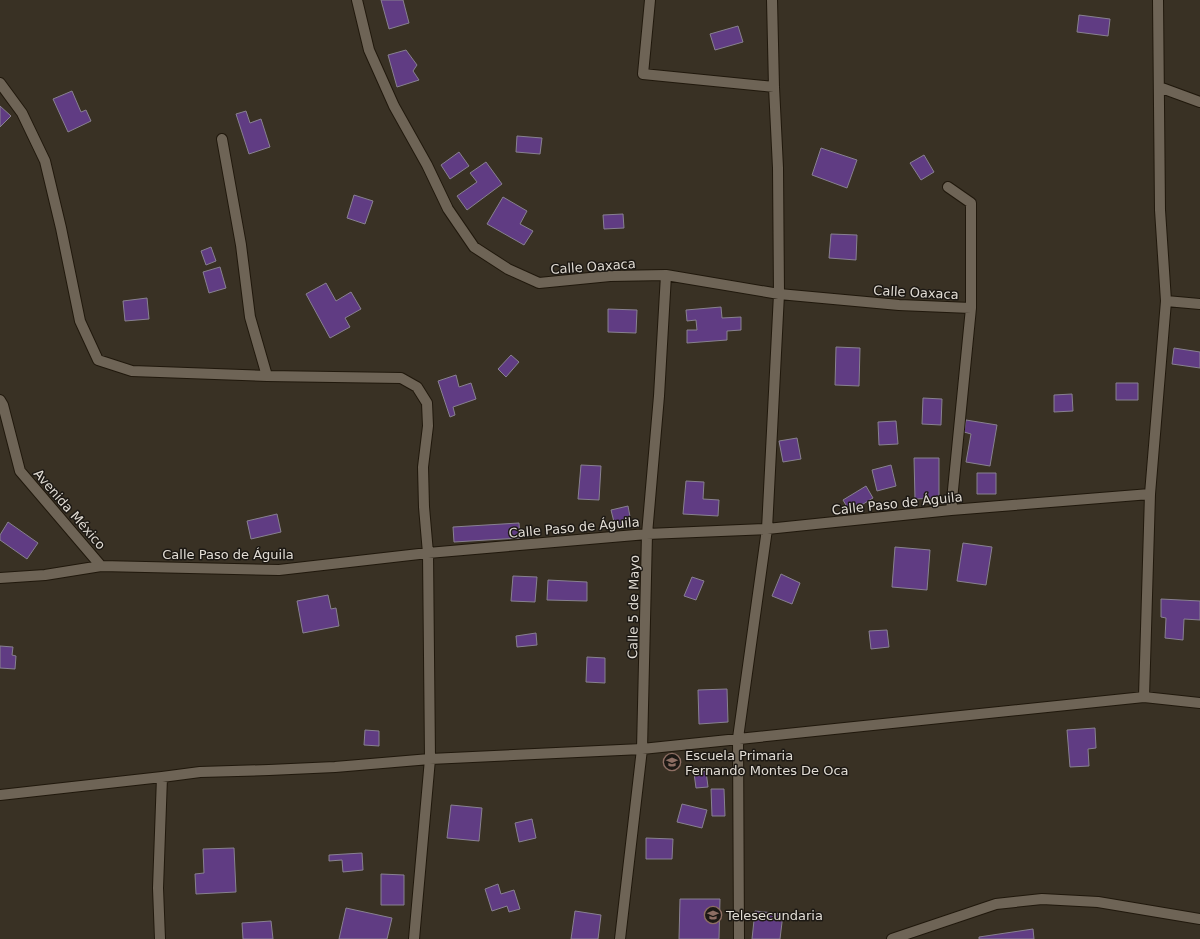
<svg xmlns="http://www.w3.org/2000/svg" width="1200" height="939" font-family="'DejaVu Sans',sans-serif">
<rect width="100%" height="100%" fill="#393124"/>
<path fill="#603c83" stroke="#888190" d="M 381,0 L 403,0 L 409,23 L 389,29 Z
M 1079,15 L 1110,19 L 1108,36 L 1077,32 Z
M 738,26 L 743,42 L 715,50 L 710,34 Z
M 406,50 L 417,65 L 413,71 L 419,80 L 397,87 L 388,55 Z
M 72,91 L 81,112 L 86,110 L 91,121 L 68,132 L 53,99 Z
M 0,106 L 11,116 L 0,127 Z
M 246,111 L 250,123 L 261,119 L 270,147 L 249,154 L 236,114 Z
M 517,136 L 542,138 L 540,154 L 516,152 Z
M 821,148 L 857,160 L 847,188 L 812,175 Z
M 459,152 L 469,166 L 450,179 L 441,165 Z
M 924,155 L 934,172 L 921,180 L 910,163 Z
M 486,162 L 502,184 L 467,210 L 457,196 L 477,182 L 470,173 Z
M 354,195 L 373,201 L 365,224 L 347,218 Z
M 503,197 L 527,211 L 520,224 L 533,231 L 524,245 L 487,224 Z
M 623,214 L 624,228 L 604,229 L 603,215 Z
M 831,234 L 857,235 L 856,260 L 829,258 Z
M 211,247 L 216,261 L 206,265 L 201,251 Z
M 220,267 L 226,288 L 209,293 L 203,272 Z
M 326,283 L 336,301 L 351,292 L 361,309 L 345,318 L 350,327 L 330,338 L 306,294 Z
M 147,298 L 149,319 L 125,321 L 123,301 Z
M 721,307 L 722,318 L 741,317 L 741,330 L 727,331 L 727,340 L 687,343 L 687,330 L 697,330 L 696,320 L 687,321 L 686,310 Z
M 608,309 L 637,310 L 636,333 L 608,332 Z
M 836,347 L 860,348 L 859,386 L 835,385 Z
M 1174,348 L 1200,352 L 1200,368 L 1172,364 Z
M 511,355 L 519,362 L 506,377 L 498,369 Z
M 456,375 L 459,387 L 471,383 L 476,399 L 453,407 L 455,415 L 450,417 L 438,381 Z
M 1116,383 L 1138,383 L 1138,400 L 1116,400 Z
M 1072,394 L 1073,411 L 1054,412 L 1054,395 Z
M 923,398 L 942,399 L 941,425 L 922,424 Z
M 966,420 L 997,425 L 990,466 L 966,462 L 971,434 L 964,432 Z
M 896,421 L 898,444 L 879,445 L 878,422 Z
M 797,438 L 801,459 L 783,462 L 779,441 Z
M 914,458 L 939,458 L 939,498 L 915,499 Z
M 581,465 L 601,466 L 599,500 L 578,499 Z
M 891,465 L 896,486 L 877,491 L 872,470 Z
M 977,473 L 996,473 L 996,494 L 977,494 Z
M 686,481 L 704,482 L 703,499 L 719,500 L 718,516 L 683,514 Z
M 866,486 L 873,498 L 850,512 L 843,500 Z
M 628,506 L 631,522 L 615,526 L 611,510 Z
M 277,514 L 281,532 L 251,539 L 247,521 Z
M 8,522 L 38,543 L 27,559 L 0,540 L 0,535 Z
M 519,523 L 520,538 L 454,542 L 453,527 Z
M 963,543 L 992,547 L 986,585 L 957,581 Z
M 895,547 L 930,550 L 927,590 L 892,587 Z
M 781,574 L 800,583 L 792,604 L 772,596 Z
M 513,576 L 537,577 L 535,602 L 511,601 Z
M 692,577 L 704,581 L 696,600 L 684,596 Z
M 548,580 L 587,582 L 587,601 L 547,600 Z
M 328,595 L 331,609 L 336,608 L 339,626 L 303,633 L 297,601 Z
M 1161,599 L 1200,601 L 1200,620 L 1184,619 L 1183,640 L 1165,638 L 1166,618 L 1161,617 Z
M 887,630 L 889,647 L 871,649 L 869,631 Z
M 536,633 L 537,645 L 517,647 L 516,636 Z
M 0,646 L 13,647 L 12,655 L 16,656 L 15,669 L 0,668 Z
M 587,657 L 605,658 L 605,683 L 586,682 Z
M 727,689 L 728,722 L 699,724 L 698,690 Z
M 1095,728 L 1096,748 L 1088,749 L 1089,766 L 1070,767 L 1067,730 Z
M 365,730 L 379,731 L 379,746 L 364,745 Z
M 706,771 L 708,787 L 696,788 L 694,773 Z
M 711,789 L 724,789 L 725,816 L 712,816 Z
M 682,804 L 707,810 L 702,828 L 677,822 Z
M 451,805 L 482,808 L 479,841 L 447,838 Z
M 532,819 L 536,838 L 519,842 L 515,823 Z
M 646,838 L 673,839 L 672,859 L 646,859 Z
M 234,848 L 236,892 L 196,894 L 195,874 L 204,873 L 203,849 Z
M 362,853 L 363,870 L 343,872 L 342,860 L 329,861 L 329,855 Z
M 381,874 L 404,875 L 404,905 L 381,905 Z
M 498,884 L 501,894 L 514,890 L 520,909 L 509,912 L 507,906 L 492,911 L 485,889 Z
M 680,899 L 720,899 L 719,939 L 679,939 Z
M 346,908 L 392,918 L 387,939 L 339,939 Z
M 575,911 L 601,915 L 598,939 L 571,939 Z
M 755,911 L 783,914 L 780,939 L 752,939 Z
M 271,921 L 273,939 L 243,939 L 242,923 Z
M 1033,929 L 1034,939 L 979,939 L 979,937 Z"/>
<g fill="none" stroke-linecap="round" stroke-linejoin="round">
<defs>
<path id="minor" d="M 357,0 L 369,50 L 394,106 L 427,165 L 448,209 L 474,247 L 508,269 L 539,283 L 610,276 L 666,275 L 779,294 L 899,305 L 971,308
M 650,0 L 643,74 L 774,87
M 0,83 L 22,113 L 45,161 L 61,228 L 80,321 L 98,360 L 132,371 L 267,376 L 401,378 L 417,387 L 427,403 L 428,426 L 423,467 L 424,507 L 428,553 L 430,759 L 414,939
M 1159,87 L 1200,102
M 222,139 L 241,245 L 250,317 L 267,376
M 948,187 L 971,203 L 971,308 L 951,510
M 1166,301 L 1200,304
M 0,400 L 3,405 L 20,471 L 101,566
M 0,578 L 45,575 L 101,566 L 279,570 L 428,553 L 647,534 L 767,529 L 951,510 L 1150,494
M 1144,697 L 1150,494 L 1166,301 L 1160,210 L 1158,0
M 0,795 L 162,777 L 200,772 L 269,770 L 335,767 L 430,759 L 642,749 L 1144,697 L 1200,703
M 160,939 L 158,888 L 162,777
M 620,939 L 642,749 L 647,534 L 659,396 L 666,275
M 739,939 L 738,738 L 767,529 L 779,294 L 778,168 L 774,87 L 772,0
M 892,939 L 996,904 L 1042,899 L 1098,902 L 1200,919"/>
</defs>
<use href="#minor" stroke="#20180c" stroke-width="12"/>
<use href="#minor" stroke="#6e6456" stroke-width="10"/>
</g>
<defs>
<symbol id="school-ring" viewBox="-11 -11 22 22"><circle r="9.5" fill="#1d1914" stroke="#8d6e63" stroke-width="1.5"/><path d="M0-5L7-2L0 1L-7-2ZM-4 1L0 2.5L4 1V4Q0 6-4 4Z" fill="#8d6e63"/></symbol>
</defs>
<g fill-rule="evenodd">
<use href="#school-ring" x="662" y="752" width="20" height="20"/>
<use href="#school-ring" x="703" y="905" width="20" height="20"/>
</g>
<g text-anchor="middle" stroke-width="3" stroke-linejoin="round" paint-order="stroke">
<g font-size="13" fill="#e1dcd4" stroke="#1d1914">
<text transform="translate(593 266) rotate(-4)" y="5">Calle Oaxaca</text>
<text transform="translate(916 292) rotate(3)" y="5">Calle Oaxaca</text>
<text transform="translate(897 503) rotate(-6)" y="5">Calle Paso de Águila</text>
<text transform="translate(70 509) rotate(49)" y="5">Avenida México</text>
<text transform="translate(574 527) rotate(-5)" y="5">Calle Paso de Águila</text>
<text x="228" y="559">Calle Paso de Águila</text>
<text transform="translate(633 607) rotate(-89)" y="5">Calle 5 de Mayo</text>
</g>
<g font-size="13" fill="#e1dcd4" stroke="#1d1914" text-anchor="start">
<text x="685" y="760">Escuela Primaria<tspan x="685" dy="15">Fernando Montes De Oca</tspan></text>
<text x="726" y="920">Telesecundaria</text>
</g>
</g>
</svg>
